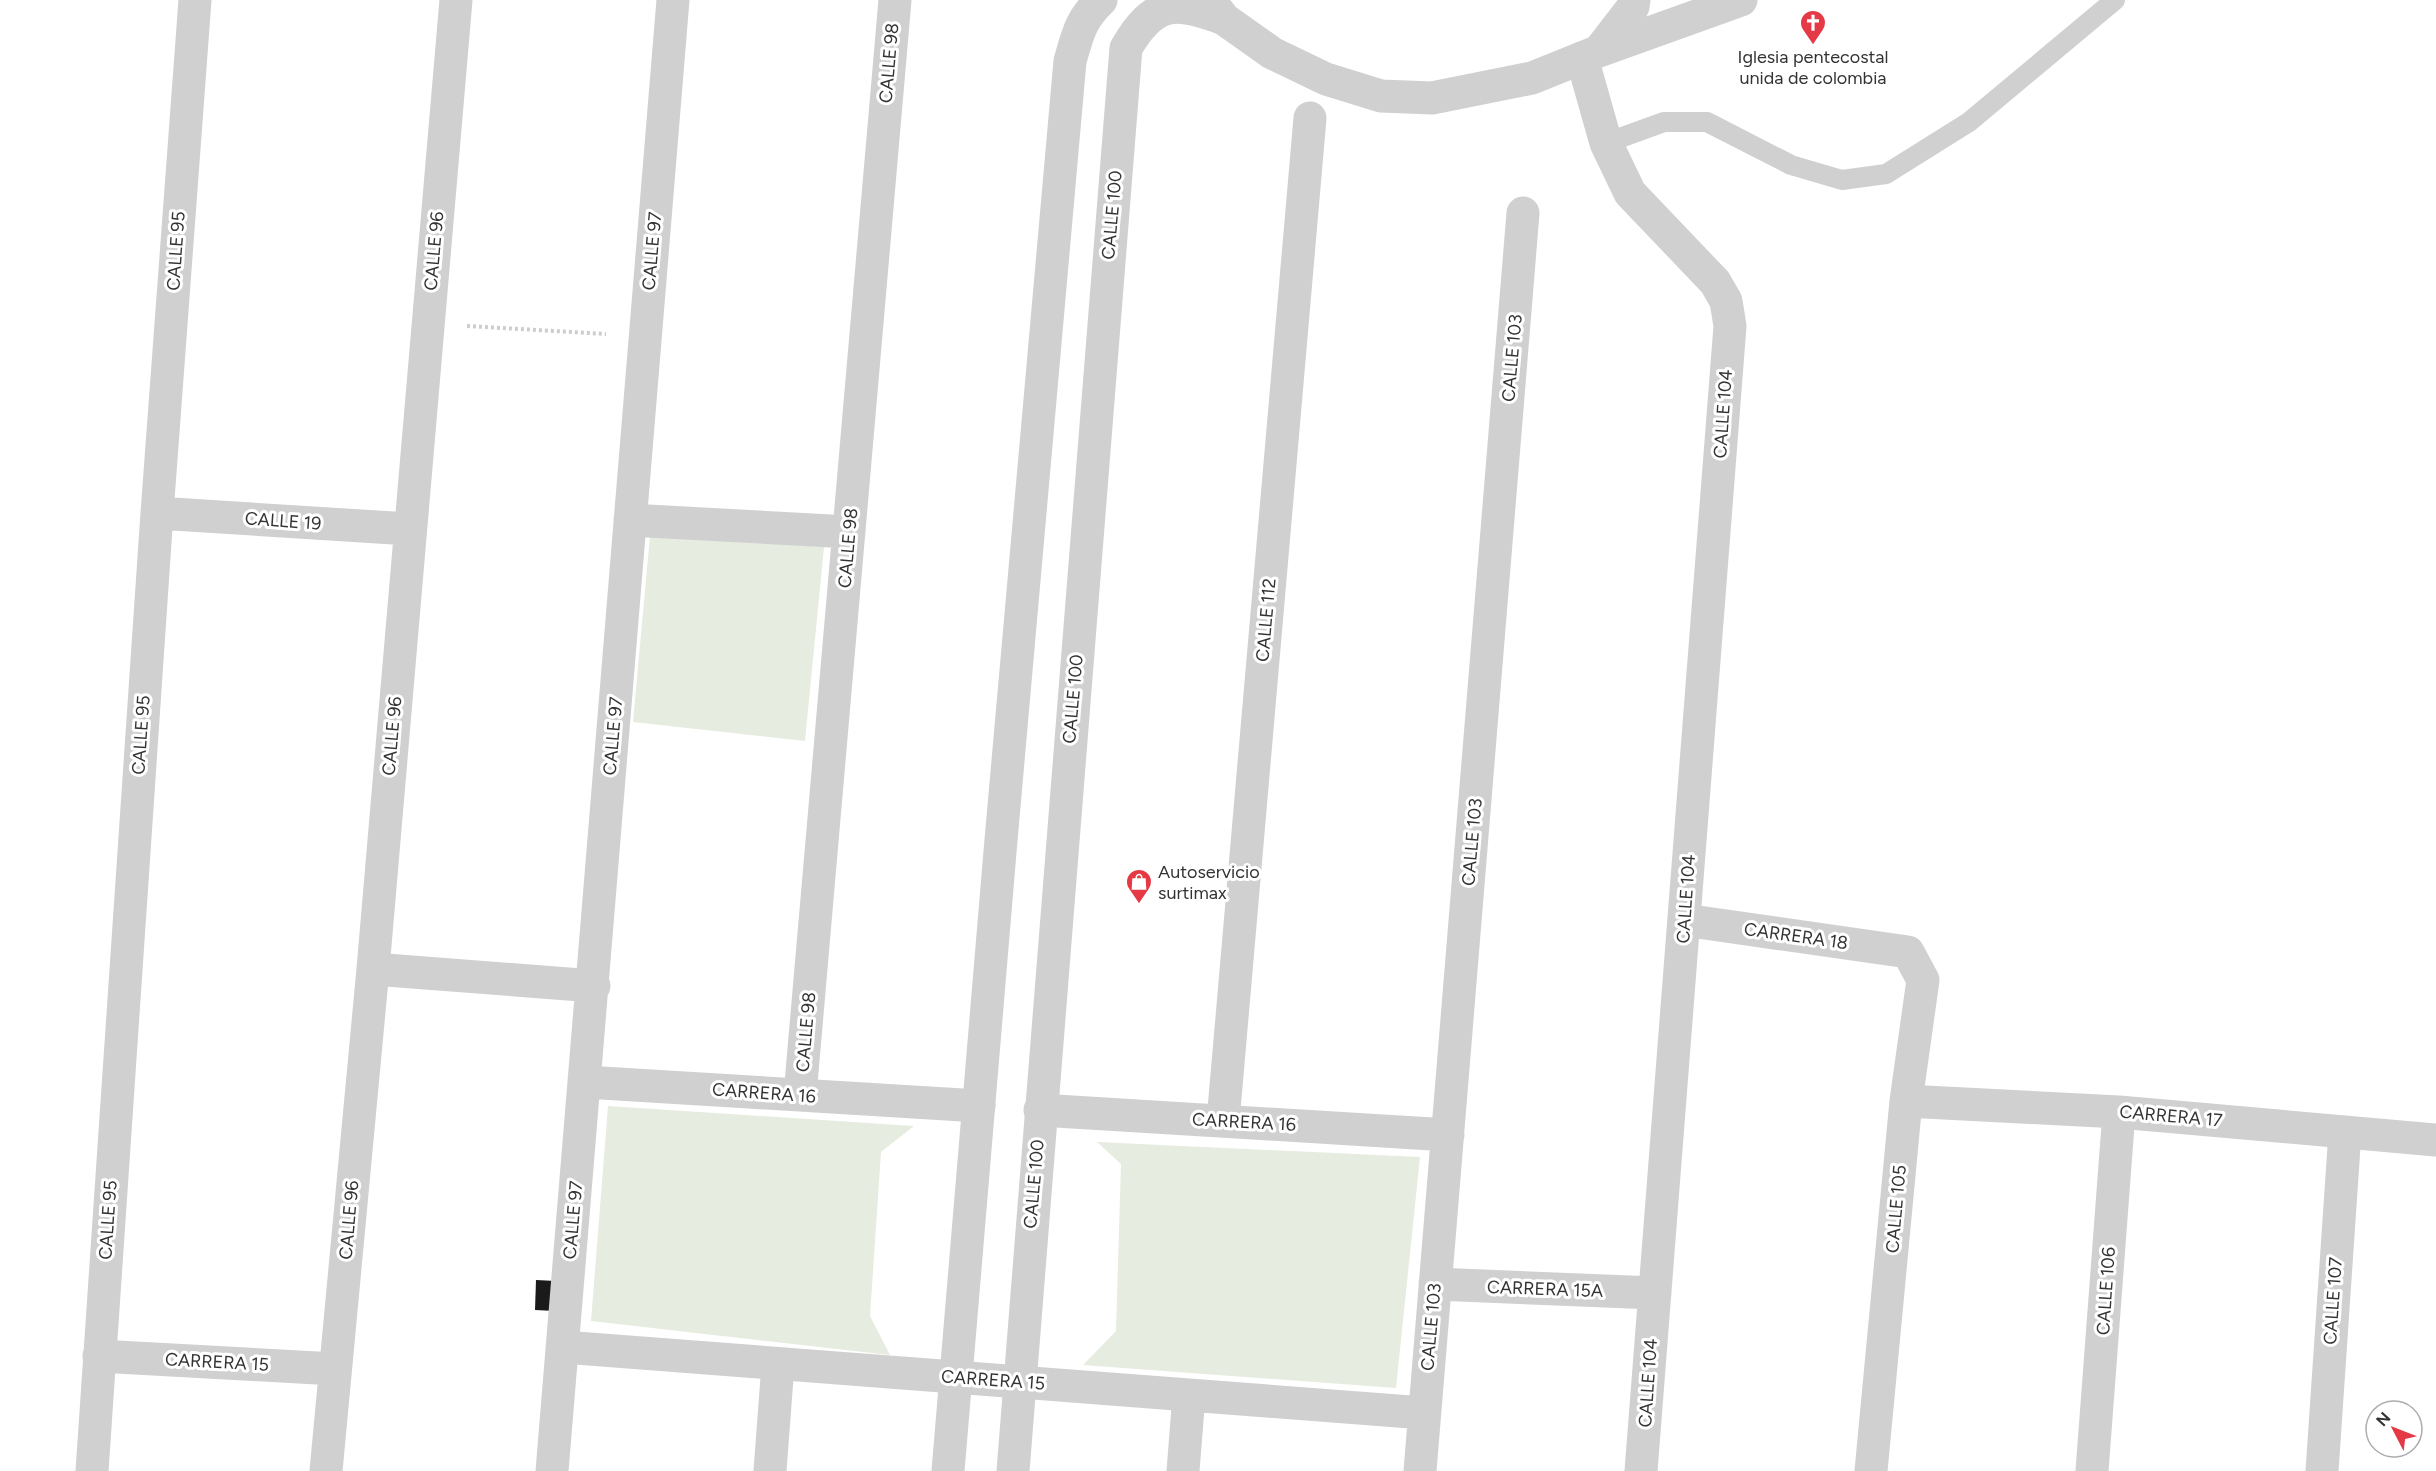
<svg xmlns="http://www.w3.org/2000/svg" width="2436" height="1471" font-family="Figtree,sans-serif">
<rect width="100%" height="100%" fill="#fff"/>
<path fill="#e6ecdf" d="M 650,536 L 824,547 L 805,741 L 633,722 Z
M 608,1106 L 914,1126 L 881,1152 L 870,1316 L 890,1355 L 591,1321 Z
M 1097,1142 L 1420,1157 L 1396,1388 L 1083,1365 L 1116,1331 L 1121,1164 Z"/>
<path fill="#1a1a1a" d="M 536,1280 L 556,1281 L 555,1311 L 535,1310 Z"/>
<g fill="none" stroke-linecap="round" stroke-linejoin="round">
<path stroke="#cdcdcd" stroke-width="4" stroke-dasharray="3 3" stroke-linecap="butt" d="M 467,326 L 606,334"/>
<path stroke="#d0d0d0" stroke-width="20" d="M 1606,143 L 1664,122 L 1707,122 L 1791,165 L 1842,180 L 1886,174 L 1969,122 L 2115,0"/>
<path stroke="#d0d0d0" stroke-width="33" d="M 1582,58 L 1606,143 L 1630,193 L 1715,282 L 1726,301 L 1730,326 L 1641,1471
M 157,513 L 409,529
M 630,520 L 849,532
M 1684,920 L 1908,952 L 1923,980 L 1906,1101 L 1871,1471
M 373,969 L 594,986
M 585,1082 L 979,1106
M 800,1095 L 895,0
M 1906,1101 L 2119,1112 L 2436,1140
M 1040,1110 L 1448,1135
M 1223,1121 L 1310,118
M 1435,1284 L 1655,1293
M 563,1347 L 1424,1413
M 99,1356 L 335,1369
M 92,1471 L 157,513 L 195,0
M 326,1471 L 373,969 L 456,0
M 552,1471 L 673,0
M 770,1471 L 778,1364
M 1183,1471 L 1189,1395
M 1420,1471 L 1523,213
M 2092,1471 L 2119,1112
M 2322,1471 L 2345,1132"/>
<path stroke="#d0d0d0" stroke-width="33" d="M 1212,3 L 1224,19 L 1272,53 L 1326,79 L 1381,96 L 1432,98 L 1532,78 L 1599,51 L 1633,7 L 1634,0
M 1599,51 L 1741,0
M 948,1471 L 1001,840 L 1070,61 C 1078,34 1080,20 1101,0
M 1013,1471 L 1126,48 C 1154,0 1175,0 1224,19"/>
</g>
<defs>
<symbol id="church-pin" viewBox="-11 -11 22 30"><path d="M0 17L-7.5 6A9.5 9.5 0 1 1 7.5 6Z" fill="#e63946" stroke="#fff"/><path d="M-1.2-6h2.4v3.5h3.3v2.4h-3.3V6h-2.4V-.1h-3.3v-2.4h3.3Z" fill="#fff"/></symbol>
<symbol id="shop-pin" viewBox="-11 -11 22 30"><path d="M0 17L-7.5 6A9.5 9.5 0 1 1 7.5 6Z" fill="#e63946" stroke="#fff"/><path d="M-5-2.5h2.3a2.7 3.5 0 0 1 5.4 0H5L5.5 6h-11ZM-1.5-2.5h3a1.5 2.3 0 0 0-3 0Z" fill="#fff"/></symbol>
</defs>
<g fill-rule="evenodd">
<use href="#church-pin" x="1798" y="8" width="30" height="40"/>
<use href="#shop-pin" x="1124" y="867" width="30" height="40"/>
</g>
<g text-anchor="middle" stroke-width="6" stroke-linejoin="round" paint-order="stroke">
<g font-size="18" fill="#333" stroke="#fff">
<text x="1813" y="63">Iglesia pentecostal<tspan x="1813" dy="21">unida de colombia</tspan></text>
<text x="1158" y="878" text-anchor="start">Autoservicio<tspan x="1158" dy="21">surtimax</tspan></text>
</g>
<g font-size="18" fill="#333" stroke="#fff">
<text transform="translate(889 63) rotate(-85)" y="6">CALLE 98</text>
<text transform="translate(1112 215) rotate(-85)" y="6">CALLE 100</text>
<text transform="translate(176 251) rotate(-86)" y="6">CALLE 95</text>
<text transform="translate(434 251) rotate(-85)" y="6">CALLE 96</text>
<text transform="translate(652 251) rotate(-85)" y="6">CALLE 97</text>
<text transform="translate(1512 358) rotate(-85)" y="6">CALLE 103</text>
<text transform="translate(1723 414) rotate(-86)" y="6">CALLE 104</text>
<text transform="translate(283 521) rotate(4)" y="6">CALLE 19</text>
<text transform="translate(848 548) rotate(-85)" y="6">CALLE 98</text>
<text transform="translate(1266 620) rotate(-85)" y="6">CALLE 112</text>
<text transform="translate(1073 699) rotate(-85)" y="6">CALLE 100</text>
<text transform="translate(141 735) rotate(-86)" y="6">CALLE 95</text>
<text transform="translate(392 736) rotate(-85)" y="6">CALLE 96</text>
<text transform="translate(613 736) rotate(-85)" y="6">CALLE 97</text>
<text transform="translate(1472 842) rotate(-85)" y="6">CALLE 103</text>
<text transform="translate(1686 899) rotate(-86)" y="6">CALLE 104</text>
<text transform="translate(1796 936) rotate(8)" y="6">CARRERA 18</text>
<text transform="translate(806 1032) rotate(-85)" y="6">CALLE 98</text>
<text transform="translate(764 1093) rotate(4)" y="6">CARRERA 16</text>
<text transform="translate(2171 1116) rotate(5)" y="6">CARRERA 17</text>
<text transform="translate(1244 1122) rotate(3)" y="6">CARRERA 16</text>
<text transform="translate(1034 1184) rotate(-85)" y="6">CALLE 100</text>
<text transform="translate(1896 1209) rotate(-85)" y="6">CALLE 105</text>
<text transform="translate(108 1220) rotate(-86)" y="6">CALLE 95</text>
<text transform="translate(349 1220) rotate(-85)" y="6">CALLE 96</text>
<text transform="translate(573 1220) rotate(-85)" y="6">CALLE 97</text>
<text transform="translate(1545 1289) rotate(2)" y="6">CARRERA 15A</text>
<text transform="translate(2106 1291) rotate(-86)" y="6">CALLE 106</text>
<text transform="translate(2333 1301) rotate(-86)" y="6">CALLE 107</text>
<text transform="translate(1431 1327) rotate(-85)" y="6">CALLE 103</text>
<text transform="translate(217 1362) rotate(3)" y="6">CARRERA 15</text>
<text transform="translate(993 1380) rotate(4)" y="6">CARRERA 15</text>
<text transform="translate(1648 1383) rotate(-86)" y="6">CALLE 104</text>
</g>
</g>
<g transform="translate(2394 1429) rotate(312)"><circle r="28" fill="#ffffff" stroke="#adadad" stroke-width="1.5"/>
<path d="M0-4.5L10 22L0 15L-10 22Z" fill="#e63946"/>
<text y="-9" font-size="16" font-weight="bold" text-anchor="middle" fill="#333333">N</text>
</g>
</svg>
